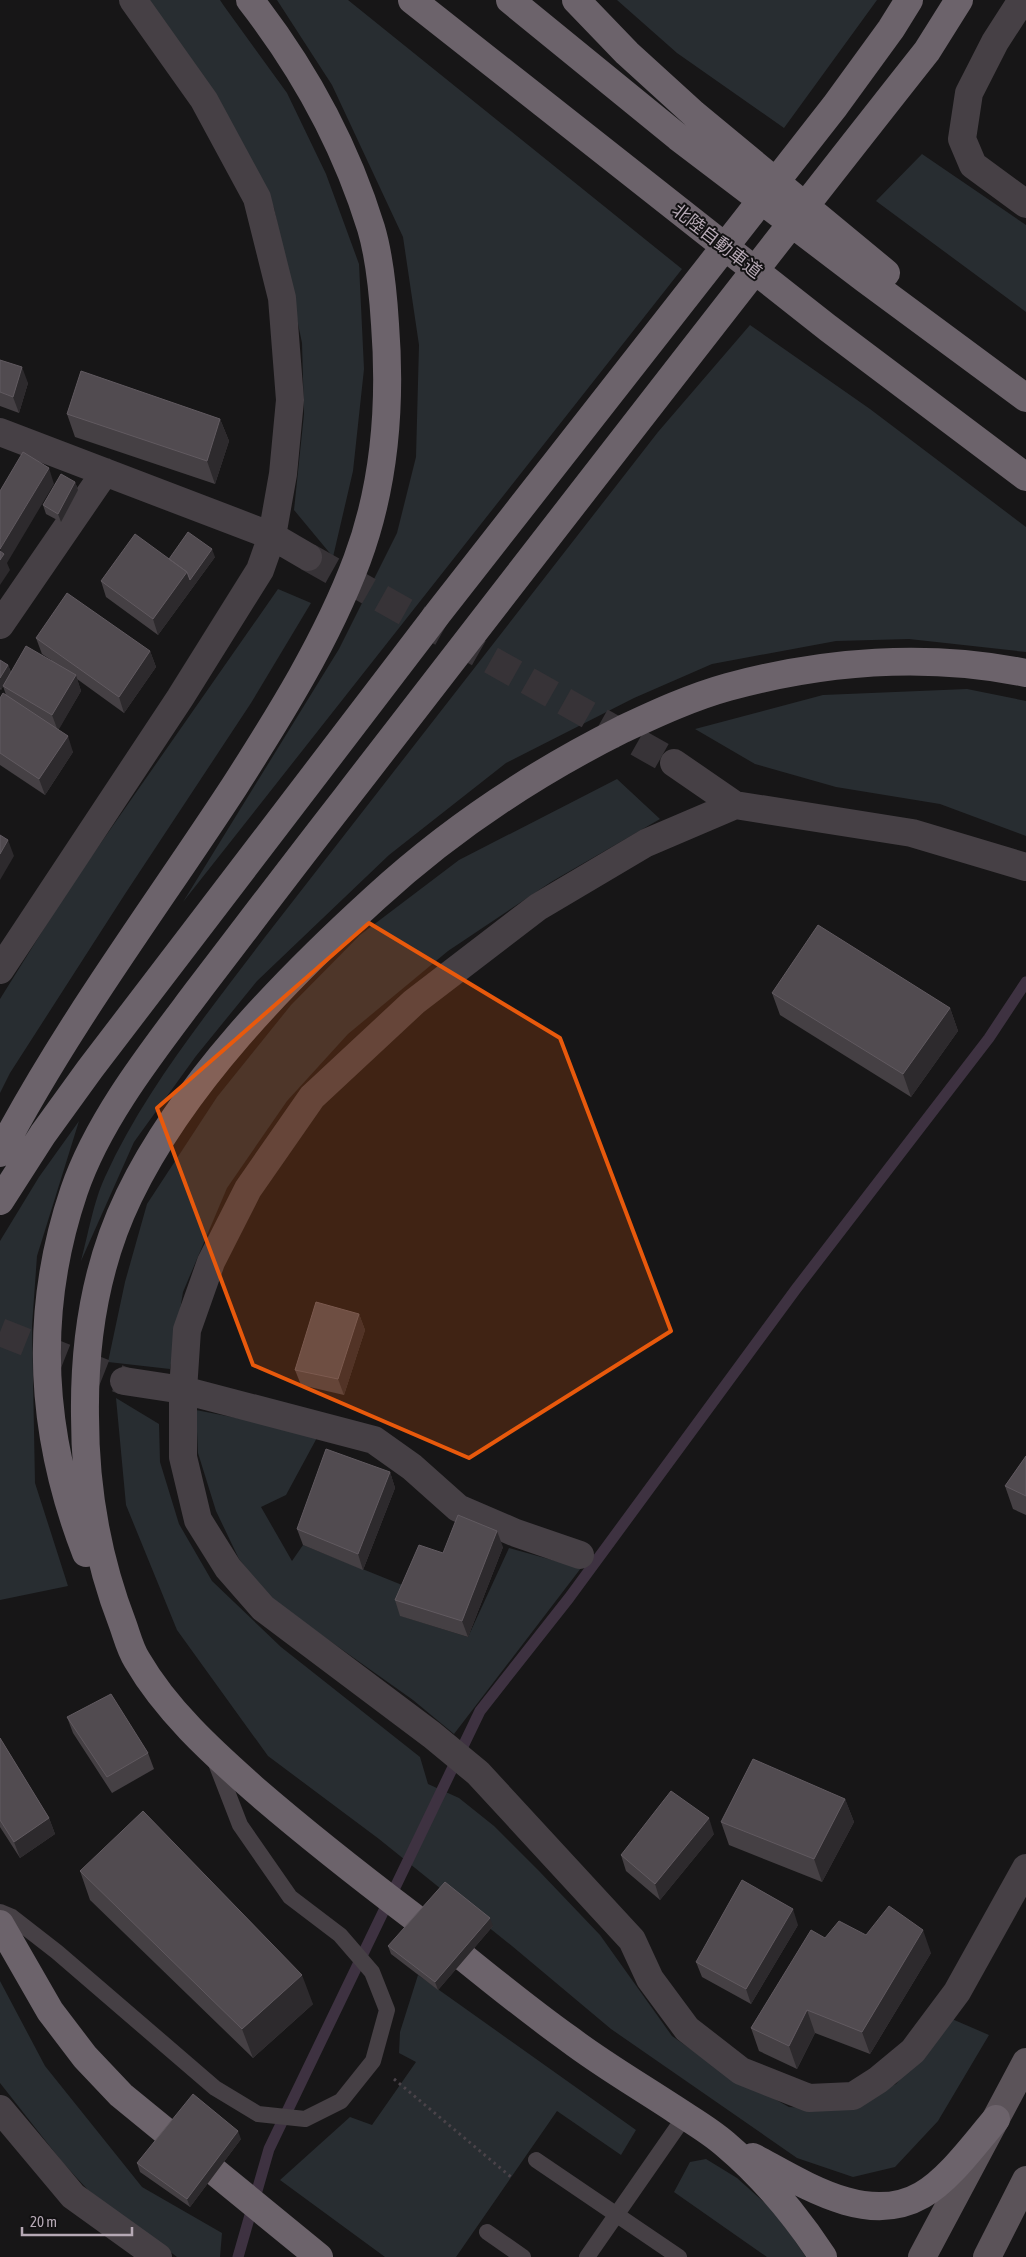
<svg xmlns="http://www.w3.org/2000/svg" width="1026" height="2257" font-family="'Asap Condensed','Noto Sans JP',sans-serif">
<rect width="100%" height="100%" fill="#171617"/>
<path fill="#282d31" d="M 147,0 L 220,0 L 224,6 L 287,93 L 326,174 L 359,264 L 364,369 L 353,471 L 333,557 L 294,510 L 304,414 L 302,343 L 274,208 L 220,101 Z
M 277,0 L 348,0 L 682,269 L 183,902 L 339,649 L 397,533 L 416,457 L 419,345 L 403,237 L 332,85 Z
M 617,0 L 877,0 L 784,128 L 677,53 Z
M 922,154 L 1026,225 L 1026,312 L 876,201 Z
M 750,325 L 870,409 L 1026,527 L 1026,652 L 909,639 L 836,641 L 712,664 L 634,698 L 506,763 L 389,855 L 257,981 L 196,1056 L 134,1142 L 81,1261 C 88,1235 94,1200 105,1177 C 145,1089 208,1013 265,937 L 658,432 Z
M 278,589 L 311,603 L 251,703 L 125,894 L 10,1073 L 0,1093 L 0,999 L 68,890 Z
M 967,689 L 1026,701 L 1026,836 L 940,804 L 836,787 L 755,764 L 695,729 L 823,695 Z
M 617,779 L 660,819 L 551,882 L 448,951 L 348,1034 L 287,1101 L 227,1188 L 183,1292 L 170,1369 L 108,1362 L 125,1282 L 147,1204 L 217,1097 L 291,1005 L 360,935 L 459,860 Z
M 79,1121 L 37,1256 L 32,1326 L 35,1483 L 68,1586 L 0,1600 L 0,1241 L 39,1177 Z
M 116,1398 L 159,1424 L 160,1462 L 179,1524 L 212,1581 L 281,1647 L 420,1757 L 428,1784 L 459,1798 L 494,1826 L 539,1871 L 600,1935 L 672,2036 L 715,2066 L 789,2107 L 841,2110 L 896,2084 L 952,2019 L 989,2035 L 938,2121 L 895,2167 L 853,2177 L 797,2158 L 611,2029 L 512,1946 L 379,1839 L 268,1756 L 177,1630 L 126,1505 Z
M 196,1410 L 319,1434 L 286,1495 L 261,1507 L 292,1561 L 303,1545 L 412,1589 L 401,1616 L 468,1637 L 509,1548 L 581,1568 L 454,1734 L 413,1700 L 268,1597 L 239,1559 L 216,1511 L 198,1453 Z
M 418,1975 L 636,2130 L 621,2155 L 557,2111 L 456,2257 L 385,2257 L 280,2180 L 350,2117 L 372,2125 L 416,2062 L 399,2053 L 400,2032 Z
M 0,1981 L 45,2066 L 142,2187 L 222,2233 L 220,2257 L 177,2257 L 88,2190 L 63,2163 L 0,2083 Z
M 706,2159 L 737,2178 L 775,2212 L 806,2257 L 767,2257 L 674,2192 L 690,2162 Z"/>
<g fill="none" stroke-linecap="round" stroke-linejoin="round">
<path stroke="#3e3241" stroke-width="11" d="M 238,2257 L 269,2149 L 480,1711 L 569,1598 L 796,1289 L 989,1038 L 1026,982"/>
<path stroke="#373337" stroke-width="28" stroke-dasharray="28 14" stroke-linecap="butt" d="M 308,557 L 674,763
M 0,1332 L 124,1381"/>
<path stroke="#4a4349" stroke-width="3" stroke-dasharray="2.5 4" stroke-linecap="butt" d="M 394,2079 L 511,2177"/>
<path stroke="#464045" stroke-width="16" d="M 0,1912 L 12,1917 L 57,1952 L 215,2088 L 258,2114 L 305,2119 L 341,2101 L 373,2061 L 387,2010 L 372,1972 L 340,1935 L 290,1897 L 240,1825 L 214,1758
M 536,2160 L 679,2257
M 487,2232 L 523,2257
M 587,2257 L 685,2116"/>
<path stroke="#464045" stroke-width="28" d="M 1022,0 L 995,42 L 969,93 L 962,139 L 973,165 L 1026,204
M 0,432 L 272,536 L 308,557
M 0,625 L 105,472
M 674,763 L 735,805 L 912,833 L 1026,867
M 735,805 L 646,843 L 538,907 L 414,1002 L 312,1097 L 248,1189 L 211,1262 L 187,1330 L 183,1390 L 183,1457 L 198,1520 L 228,1568 L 263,1608 L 432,1735 L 478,1773 L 632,1940 L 650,1979 L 687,2029 L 741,2071 L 809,2098 L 853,2096 L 878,2080 L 913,2051 L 957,1992 L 1026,1868
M 0,970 L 180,698 L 260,570 L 272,536 L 283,474 L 290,400 L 282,298 L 257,198 L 204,100 L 133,0
M 124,1381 L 183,1390 L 374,1440 L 412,1467 L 458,1508 L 516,1533 L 580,1555
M 0,2109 L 73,2196 L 158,2257"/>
<path stroke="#5b5359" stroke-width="28" d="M 922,2257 L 1026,2062
M 987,2257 L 1026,2180"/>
<path stroke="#6c636b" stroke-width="28" d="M 412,0 L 828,328 L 1026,477
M 510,0 L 678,137 L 865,279 L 1026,398
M 576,0 L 627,53 L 694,114 L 886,273
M 0,1153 C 67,1025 155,908 234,787 C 280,715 327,640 357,560 C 385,485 391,402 385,324 C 383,292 380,258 371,228 C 345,144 303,68 250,0
M 0,1201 L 43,1134 L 90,1069 L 439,612 L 835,106 L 891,29 L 909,0
M 86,1553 C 40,1434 33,1312 74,1191 C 98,1120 152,1052 197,992 C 246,928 295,863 345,799 C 538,549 731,299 927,51 L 959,0
M 0,1924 L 50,2011 L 85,2057 L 121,2095 L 319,2257
M 753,2157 C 802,2183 867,2227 922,2195 C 949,2180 976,2142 996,2119
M 823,2257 C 795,2214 764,2177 725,2144 C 709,2130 691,2120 673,2108 C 638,2085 602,2064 569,2039 C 514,2000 463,1956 411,1915 C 357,1874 305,1833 254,1789 C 211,1751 166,1710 137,1660 C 130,1649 127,1636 123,1625 C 97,1558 85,1487 85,1416 C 84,1342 96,1264 129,1196 C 183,1084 284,981 375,898 C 449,830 533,774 623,729 C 657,713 692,697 728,687 C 824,661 927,653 1026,673"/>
</g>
<path fill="#454044" d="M 0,360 L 28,383 L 19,413 L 0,406 Z
M 67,414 L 220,419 L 229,441 L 215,484 L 75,437 Z
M 75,482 L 78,490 L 61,522 L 46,514 L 43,505 Z
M 215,557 L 158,635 L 106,597 L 101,581 L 169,559 Z
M 36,638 L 150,651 L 156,667 L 124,713 L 77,679 L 81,691 L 58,730 L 73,752 L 45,795 L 0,765 L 0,698 L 6,695 L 3,686 L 1,690 L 0,689 L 0,660 L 8,665 L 11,672 L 51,660 L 42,654 Z
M 772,993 L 950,1008 L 958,1031 L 911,1097 L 780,1015 Z
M 359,1314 L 365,1330 L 344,1395 L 301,1385 L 295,1370 Z
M 1026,1456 L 1026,1515 L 1013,1509 L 1005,1486 Z
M 390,1472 L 395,1488 L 363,1570 L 303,1545 L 297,1529 Z
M 503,1547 L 468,1637 L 400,1616 L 395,1600 L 443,1553 Z
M 67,1717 L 148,1753 L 154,1769 L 112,1793 L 73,1733 Z
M 0,1738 L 49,1818 L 55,1834 L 20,1858 L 0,1827 Z
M 845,1799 L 854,1822 L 822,1882 L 729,1845 L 721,1822 Z
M 714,1834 L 660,1900 L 626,1871 L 621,1855 Z
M 80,1871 L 313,2004 L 253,2058 L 90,1900 Z
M 798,1925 L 751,2004 L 702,1977 L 696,1962 Z
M 493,1926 L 438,1990 L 391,1954 L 388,1946 Z
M 866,1935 L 931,1953 L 870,2054 L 815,2033 L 797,2069 L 759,2051 L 751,2028 L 825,1938 Z
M 241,2139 L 190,2207 L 140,2172 L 137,2163 Z"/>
<path fill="#2d2a2d" d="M 22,367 L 28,383 L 19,413 L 13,397 Z
M 220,419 L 229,441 L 215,484 L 207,461 Z
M 49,468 L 54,484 L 7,563 L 10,570 L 0,585 L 0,560 L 3,556 L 0,549 Z
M 75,482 L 78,490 L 61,522 L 58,514 Z
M 212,549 L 215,557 L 158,635 L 153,619 L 187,572 Z
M 150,651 L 156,667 L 124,713 L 119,697 Z
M 8,665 L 11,673 L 1,690 L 0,687 L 0,678 Z
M 76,675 L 81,691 L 58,731 L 52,715 Z
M 68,736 L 73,752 L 45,795 L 39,779 Z
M 8,840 L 14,856 L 0,880 L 0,854 Z
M 950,1008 L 958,1031 L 911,1097 L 903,1074 Z
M 359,1314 L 365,1330 L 344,1395 L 338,1379 Z
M 390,1472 L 395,1488 L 363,1570 L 358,1554 Z
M 497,1531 L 503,1547 L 468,1637 L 462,1621 Z
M 845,1799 L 854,1822 L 822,1882 L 814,1859 Z
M 49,1818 L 55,1834 L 20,1858 L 14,1842 Z
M 709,1818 L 714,1834 L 660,1900 L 655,1884 Z
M 793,1909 L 798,1925 L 751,2004 L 746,1989 Z
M 490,1918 L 493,1926 L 438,1990 L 435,1982 Z
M 923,1930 L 931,1953 L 870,2054 L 862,2032 Z
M 302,1975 L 313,2004 L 253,2058 L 242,2029 Z
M 807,2010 L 815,2033 L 797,2069 L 789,2046 Z
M 238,2131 L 241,2139 L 190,2207 L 187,2199 Z"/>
<path fill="#514b50" stroke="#615a60" d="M 0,360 L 22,367 L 13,397 L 0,392 Z
M 81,371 L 220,419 L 207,461 L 67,414 Z
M 23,452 L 49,468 L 0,549 L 0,491 Z
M 61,474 L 75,482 L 58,514 L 43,505 Z
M 188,532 L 212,549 L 190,580 L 187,572 L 169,559 Z
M 135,534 L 187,572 L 153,619 L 101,581 Z
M 0,551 L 4,554 L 0,560 Z
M 67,593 L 150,651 L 119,697 L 36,638 Z
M 26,646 L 76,675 L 52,715 L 3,686 Z
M 0,660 L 8,665 L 0,678 Z
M 3,693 L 68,736 L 39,779 L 0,753 L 0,698 Z
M 0,835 L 8,840 L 0,854 Z
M 818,925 L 950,1008 L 903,1074 L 772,993 Z
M 316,1302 L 359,1314 L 338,1379 L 295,1370 Z
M 326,1449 L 390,1472 L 358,1554 L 297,1529 Z
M 1026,1456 L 1026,1496 L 1005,1486 Z
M 458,1515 L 497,1531 L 462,1621 L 395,1600 L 419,1545 L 443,1553 Z
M 111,1694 L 148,1753 L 107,1777 L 67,1717 Z
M 0,1738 L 49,1818 L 14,1842 L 0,1820 Z
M 753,1759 L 845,1799 L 814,1859 L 721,1822 Z
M 671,1791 L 709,1818 L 655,1884 L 621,1855 Z
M 143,1811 L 302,1975 L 242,2029 L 80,1871 Z
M 742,1880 L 793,1909 L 746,1989 L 696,1962 Z
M 445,1882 L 490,1918 L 435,1982 L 388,1946 Z
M 889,1906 L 923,1930 L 862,2032 L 807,2010 L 789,2046 L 751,2028 L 811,1930 L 825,1938 L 839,1921 L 866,1935 Z
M 193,2094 L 238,2131 L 187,2199 L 137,2163 Z"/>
<path fill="#e8590c" fill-opacity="0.2" stroke="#e8590c" stroke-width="4" stroke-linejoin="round" d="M 369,923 L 560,1038 L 671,1331 L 469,1458 L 253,1365 L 157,1108 Z"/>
<g text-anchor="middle" stroke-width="4" stroke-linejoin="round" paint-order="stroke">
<g font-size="18" fill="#b6a9b5" stroke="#121112">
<text transform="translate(717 241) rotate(38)" y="6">北陸自動車道</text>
</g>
</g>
<path d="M22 2227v8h110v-8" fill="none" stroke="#b6a9b5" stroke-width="2.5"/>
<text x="30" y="2227" font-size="15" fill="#b6a9b5" stroke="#121112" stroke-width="4" paint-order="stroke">20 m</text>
</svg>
